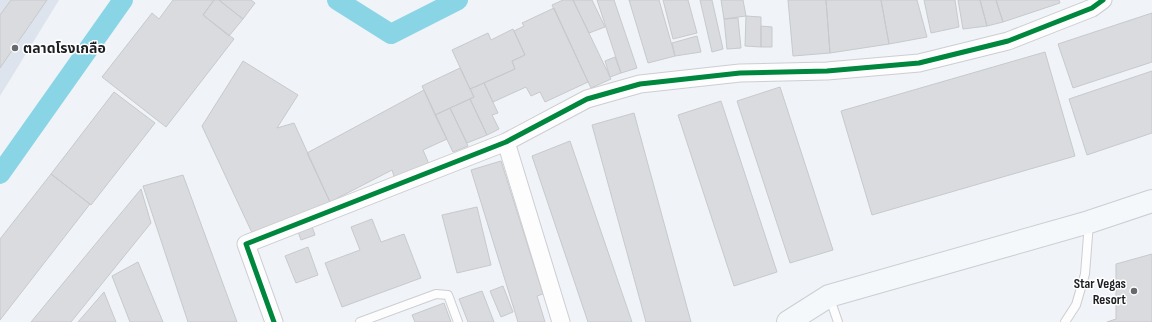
<svg xmlns="http://www.w3.org/2000/svg" width="1152" height="322" font-family="'Sofia Sans Condensed','Noto Sans Thai',sans-serif">
<rect width="100%" height="100%" fill="#f0f3f7"/>
<path fill="#dde4ed" d="M 0,0 L 59,0 L 0,96 Z"/>
<g fill="none" stroke-linecap="round" stroke-linejoin="round">
<path stroke="#89d5e6" stroke-width="20" d="M 337,0 L 391,34 L 458,0
M 0,174 L 123,0"/>
</g>
<path fill="#d9dbde" stroke="#c7c9cc" d="M 11,0 L 47,0 L 0,68 L 0,15 Z
M 173,0 L 214,0 L 203,15 L 234,39 L 166,127 L 102,77 L 152,13 L 159,19 Z
M 214,0 L 219,0 L 243,19 L 229,36 L 203,15 Z
M 221,0 L 251,0 L 255,3 L 243,19 L 220,1 Z
M 563,0 L 573,0 L 611,79 L 591,88 L 552,5 Z
M 573,0 L 592,0 L 605,27 L 589,33 Z
M 597,0 L 614,0 L 637,68 L 621,73 Z
M 629,0 L 659,0 L 675,56 L 648,63 Z
M 663,0 L 688,0 L 697,33 L 673,39 Z
M 700,0 L 712,0 L 723,49 L 712,52 Z
M 721,0 L 743,0 L 746,16 L 724,19 Z
M 788,0 L 826,0 L 830,53 L 793,56 Z
M 826,0 L 881,0 L 889,44 L 830,53 Z
M 881,0 L 917,0 L 927,37 L 889,44 Z
M 924,0 L 955,0 L 959,27 L 931,33 Z
M 958,0 L 980,0 L 987,26 L 963,29 Z
M 980,0 L 996,0 L 1003,22 L 987,26 Z
M 996,0 L 1059,0 L 1060,3 L 1003,22 Z
M 554,8 L 588,82 L 545,102 L 540,92 L 531,96 L 526,87 L 493,102 L 484,83 L 515,69 L 512,61 L 525,55 L 514,31 L 524,26 L 522,23 Z
M 1152,13 L 1152,62 L 1073,88 L 1058,44 Z
M 746,16 L 761,17 L 761,47 L 745,46 Z
M 738,18 L 741,48 L 727,49 L 724,19 Z
M 761,26 L 772,27 L 772,47 L 761,47 Z
M 513,29 L 525,55 L 512,61 L 515,69 L 470,89 L 452,50 L 488,33 L 491,40 Z
M 697,36 L 701,52 L 675,56 L 672,43 Z
M 1045,52 L 1075,156 L 872,215 L 841,111 Z
M 615,57 L 621,73 L 610,77 L 605,61 Z
M 243,61 L 298,95 L 277,128 L 294,123 L 330,202 L 254,237 L 202,126 Z
M 460,68 L 474,97 L 435,115 L 422,86 Z
M 1152,71 L 1152,133 L 1087,155 L 1069,99 Z
M 484,83 L 498,113 L 492,115 L 499,129 L 487,135 L 470,99 L 474,97 L 470,89 Z
M 780,87 L 833,250 L 790,263 L 737,101 Z
M 424,90 L 447,139 L 423,150 L 429,164 L 395,179 L 392,170 L 330,202 L 307,153 Z
M 114,92 L 155,123 L 91,205 L 51,174 Z
M 470,99 L 487,135 L 467,143 L 450,108 Z
M 721,101 L 777,272 L 734,286 L 678,115 Z
M 450,108 L 468,146 L 453,152 L 435,115 Z
M 634,113 L 691,322 L 646,322 L 592,125 Z
M 570,141 L 632,322 L 588,322 L 532,156 Z
M 501,161 L 543,294 L 537,296 L 545,322 L 518,322 L 471,170 Z
M 51,174 L 90,204 L 0,320 L 0,239 Z
M 183,175 L 237,322 L 188,322 L 143,186 Z
M 141,189 L 151,223 L 71,322 L 31,322 Z
M 477,207 L 491,265 L 457,273 L 442,215 Z
M 372,219 L 381,242 L 404,234 L 421,278 L 342,307 L 325,263 L 360,250 L 351,227 Z
M 311,224 L 315,235 L 301,240 L 297,229 Z
M 308,247 L 318,275 L 296,283 L 285,256 Z
M 1152,254 L 1152,322 L 1107,322 L 1116,319 L 1116,264 Z
M 138,262 L 163,322 L 130,322 L 112,276 Z
M 503,286 L 513,312 L 501,317 L 490,291 Z
M 482,291 L 494,322 L 468,322 L 459,299 Z
M 104,292 L 116,322 L 78,322 Z
M 444,303 L 451,322 L 415,322 L 412,315 Z"/>
<g fill="none" stroke-linecap="round" stroke-linejoin="round">
<defs>
<path id="lane" d="M 829,296 L 838,322
M 360,322 L 436,294 L 448,295 L 458,322
M 1065,322 L 1076,305 L 1085,274 L 1089,223"/>
<path id="street" d="M 506,142 L 561,322
M 274,322 L 246,244 L 506,142 L 587,99 L 640,84 L 740,73 L 827,71 L 919,63 L 1008,41 L 1092,8 L 1103,0"/>
<path id="secondary" d="M 788,322 L 829,296 L 1089,222 L 1152,201"/>
</defs>
<use href="#lane" stroke="#ccced2" stroke-width="10"/>
<use href="#street" stroke="#ccced2" stroke-width="19"/>
<use href="#secondary" stroke="#ccced2" stroke-width="24"/>
<use href="#lane" stroke="#fdfdfe" stroke-width="8"/>
<use href="#street" stroke="#fdfdfe" stroke-width="17"/>
<use href="#secondary" stroke="#f5f8fa" stroke-width="22"/>
<defs>
<path id="cycleway" d="M 274,322 L 246,244 L 506,142 L 587,99 L 640,84 L 740,73 L 827,71 L 919,63 L 1008,41 L 1092,8 L 1103,0"/>
</defs>
<use href="#cycleway" stroke="#fff" stroke-width="8"/>
<use href="#cycleway" stroke="#00873e" stroke-width="5"/>
</g>
<g fill="#67696d" stroke="#fff" stroke-width="1.5">
<circle cx="15" cy="48" r="4"/>
<circle cx="1134" cy="291" r="4"/>
</g>
<g text-anchor="middle" stroke-width="3" stroke-linejoin="round" paint-order="stroke">
<g font-size="14" font-weight="bold" fill="#1d1f22" stroke="#fff" text-anchor="start">
<text x="23" y="53">ตลาดโรงเกลือ</text>
<text x="1126" y="288" text-anchor="end">Star Vegas<tspan x="1126" dy="16">Resort</tspan></text>
</g>
</g>
</svg>
